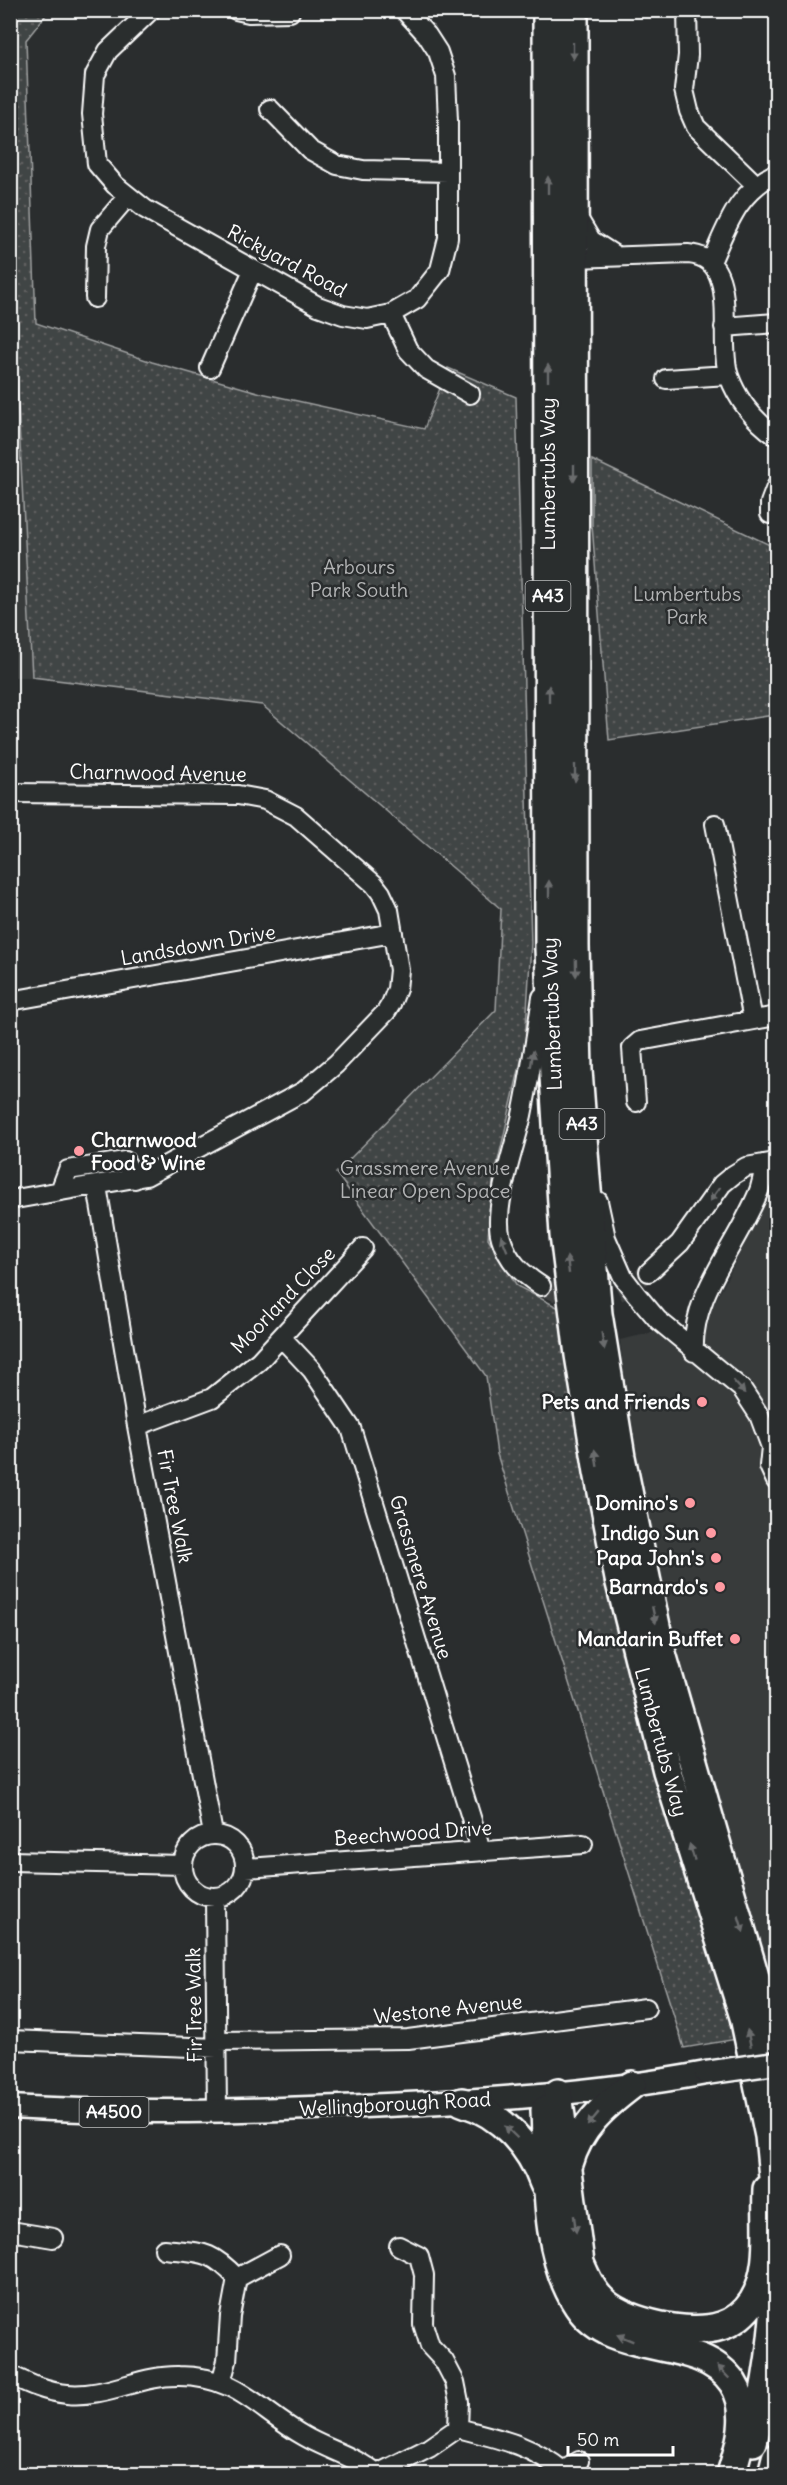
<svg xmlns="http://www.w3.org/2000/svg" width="787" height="2485" font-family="Delius,sans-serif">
<defs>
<pattern id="green-dots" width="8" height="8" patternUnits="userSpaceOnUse" patternTransform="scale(1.5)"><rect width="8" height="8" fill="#414445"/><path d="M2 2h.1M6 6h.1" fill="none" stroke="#5e6061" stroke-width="1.8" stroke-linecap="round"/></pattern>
</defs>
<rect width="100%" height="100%" fill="#2a2d2e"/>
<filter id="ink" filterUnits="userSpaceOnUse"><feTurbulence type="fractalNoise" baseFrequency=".0167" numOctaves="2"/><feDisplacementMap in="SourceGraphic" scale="12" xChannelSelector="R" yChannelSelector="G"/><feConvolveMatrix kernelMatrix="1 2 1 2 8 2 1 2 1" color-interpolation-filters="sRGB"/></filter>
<g filter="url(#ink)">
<path fill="#373a3b" d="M 10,269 L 11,269 L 32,677 L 11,677 Z
M 776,1186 L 776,2015 L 720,1816 L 673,1631 L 628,1421 L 620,1340 L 706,1320 L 751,1231 Z"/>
<path fill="url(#green-dots)" stroke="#a0a2a2" stroke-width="1.5" d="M 10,11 L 49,11 L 26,40 L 36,323 L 152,362 L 261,393 L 424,429 L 448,368 L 516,397 L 531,943 L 525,1044 L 493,1182 L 488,1238 L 517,1286 L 561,1309 L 737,2039 L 684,2048 L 497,1454 L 486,1376 L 336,1173 L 496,1010 L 501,909 L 262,705 L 32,677 L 11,269 Z
M 592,460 L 776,548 L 776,740 L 774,715 L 609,740 L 592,525 Z"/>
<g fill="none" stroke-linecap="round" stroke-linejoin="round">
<path stroke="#3f4243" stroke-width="18" stroke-dasharray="18 9" stroke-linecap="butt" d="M 541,1286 C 592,1309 606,1304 649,1272"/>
<defs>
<path id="minor" d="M 151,10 L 108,51 L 95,75 L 92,114 L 97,164 L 115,185 L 145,209 L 318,306 L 343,315 L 367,319 L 391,314 L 417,299 L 440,270 L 448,238 L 448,121 L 446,76 L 438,52 L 427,35 L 404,10
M 236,10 L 249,13 L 290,12
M 687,10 L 688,55 L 684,90 L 689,111 L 696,127 L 756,185
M 270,109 L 310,150 L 337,165 L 363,170 L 448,172
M 576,215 L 591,240 L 616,256
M 564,255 L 574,258 L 688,254 C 743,258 716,340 729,376 C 738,401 755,421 776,436
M 711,262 C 728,224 737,193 776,173
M 95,298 L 96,246 L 100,229 L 128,196
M 391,314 L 408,350 L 426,369 L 470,394
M 724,327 L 776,323
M 210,368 L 253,270
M 666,379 L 728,375
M 770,514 L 770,503 L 776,487
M 10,793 L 238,795 L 265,800 L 296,816 L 374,884 L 381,893 L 389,910 L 399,970 L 397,989 L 391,1004 L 386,1012 L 336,1064 L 304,1091 L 146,1176 L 10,1200
M 715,824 L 753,1020
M 10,1001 L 393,933
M 636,1102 L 632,1048 L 640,1041 L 776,1016
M 97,1186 L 137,1426 L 213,1834
M 60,1191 L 68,1170 L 125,1161 L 135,1179
M 598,1201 L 606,1238 L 623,1277 L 636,1294 L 658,1320 L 742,1389 L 759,1415 L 771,1447 L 769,1466 L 776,1481
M 649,1272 L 680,1243 L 722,1184 L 733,1175 L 746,1167 L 776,1162
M 541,1286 C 521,1273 508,1261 501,1238 C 492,1209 515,1146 522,1115 C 530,1076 536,1037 542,997
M 281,1337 L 312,1370 L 351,1428 L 481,1850
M 694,1352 C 691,1304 724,1261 745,1220 C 754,1202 765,1185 763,1164
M 137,1426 L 212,1398 L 259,1361 L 363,1248
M183 1866a31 31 0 1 1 62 0a31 31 0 1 1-62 0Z
M 10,1861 L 183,1865
M 246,1868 L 583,1844
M 215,1897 L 217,2112
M 10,2040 L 217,2048
M 217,2041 L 408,2039 L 646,2008
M 10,2235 L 17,2232 L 53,2238
M 164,2249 C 202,2253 209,2249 237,2278 L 230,2316 L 227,2361 L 221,2382
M 237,2278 L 280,2255
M 10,2375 C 29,2384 46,2392 67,2394 C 105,2398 141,2375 179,2376 C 238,2376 258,2410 304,2436 C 328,2450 355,2456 376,2474
M 458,2428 C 498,2439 530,2444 563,2471 L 579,2461
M 377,2474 L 429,2448 L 458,2428 L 459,2402 L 455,2382 L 444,2361 L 430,2346 L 423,2324 L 424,2275 L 419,2256 L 399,2246"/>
<path id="major" d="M 10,2107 C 129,2114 246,2111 364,2106 C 478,2101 593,2094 706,2073"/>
<path id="highway" d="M 547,10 L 549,948 L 554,1076 L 564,1235 L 579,1355 L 598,1472 L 619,1579 L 667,1771 L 744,2017 L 769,2136 L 776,2208
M 574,10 L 575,946 L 578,1070 L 586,1178 L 598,1314 L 621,1457 L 661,1650 L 776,2050
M 558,2093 L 580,2263 C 586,2277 592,2291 604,2302 C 627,2323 691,2336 721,2326 C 734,2322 746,2312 753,2301 C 773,2268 765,2226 767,2189
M 462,2102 C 502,2114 531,2147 544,2184
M 545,2110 C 548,2171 543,2254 578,2306 C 614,2360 699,2333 733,2383 C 751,2411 740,2445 731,2474
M 569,2164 C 579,2128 603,2107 632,2085
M 753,2442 C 767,2386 776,2326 776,2269
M 772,2474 L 776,2458"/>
</defs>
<use href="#minor" stroke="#fff" stroke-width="22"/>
<use href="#major" stroke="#fff" stroke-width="27"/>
<use href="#highway" stroke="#fff" stroke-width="32"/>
<use href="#minor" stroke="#2a2d2e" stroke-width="18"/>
<use href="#major" stroke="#2a2d2e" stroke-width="22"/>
<use href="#highway" stroke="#2a2d2e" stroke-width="27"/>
<defs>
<path id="major-bridge" d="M 706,2073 L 776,2063"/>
</defs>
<use href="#major-bridge" stroke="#fff" stroke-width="27" stroke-linecap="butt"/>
<use href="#major-bridge" stroke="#2a2d2e" stroke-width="22"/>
</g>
<defs><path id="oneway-solid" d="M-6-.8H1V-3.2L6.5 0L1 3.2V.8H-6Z" transform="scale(1.5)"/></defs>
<g fill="#6a6c6d">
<use href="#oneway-solid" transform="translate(573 51) rotate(90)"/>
<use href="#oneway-solid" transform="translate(548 185) rotate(-90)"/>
<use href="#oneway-solid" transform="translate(548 373) rotate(-90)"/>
<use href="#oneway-solid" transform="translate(574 473) rotate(90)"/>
<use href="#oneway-solid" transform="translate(549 694) rotate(-90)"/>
<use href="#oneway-solid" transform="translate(575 773) rotate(90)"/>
<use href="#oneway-solid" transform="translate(549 889) rotate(-90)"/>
<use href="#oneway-solid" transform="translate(576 968) rotate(89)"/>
<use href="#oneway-solid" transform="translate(532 1059) rotate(-81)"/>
<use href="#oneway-solid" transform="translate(715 1194) rotate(126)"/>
<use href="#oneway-solid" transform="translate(504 1243) rotate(-112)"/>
<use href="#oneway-solid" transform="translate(568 1265) rotate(-97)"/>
<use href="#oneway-solid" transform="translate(603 1341) rotate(81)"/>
<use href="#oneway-solid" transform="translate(739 1387) rotate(48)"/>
<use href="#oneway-solid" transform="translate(596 1458) rotate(-99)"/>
<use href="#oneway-solid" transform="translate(654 1615) rotate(78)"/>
<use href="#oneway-solid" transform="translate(692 1852) rotate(-107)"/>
<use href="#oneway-solid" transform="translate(741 1924) rotate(73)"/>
<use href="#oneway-solid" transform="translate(749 2038) rotate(-102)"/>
<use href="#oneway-solid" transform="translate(593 2119) rotate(130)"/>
<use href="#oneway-solid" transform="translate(511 2132) rotate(-136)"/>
<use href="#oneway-solid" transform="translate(575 2224) rotate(83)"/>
<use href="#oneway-solid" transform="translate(625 2338) rotate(-158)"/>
<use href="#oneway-solid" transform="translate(723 2372) rotate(-134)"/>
</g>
</g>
<g fill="#ff9aa2" stroke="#2a2d2e" stroke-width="2">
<circle cx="79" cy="1151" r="6"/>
<circle cx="702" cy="1402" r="6"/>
<circle cx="690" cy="1503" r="6"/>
<circle cx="711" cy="1533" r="6"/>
<circle cx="716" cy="1558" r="6"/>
<circle cx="720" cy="1587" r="6"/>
<circle cx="735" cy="1639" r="6"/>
</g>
<g text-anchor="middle" stroke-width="5" stroke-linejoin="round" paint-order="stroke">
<g fill="#2a2d2e" stroke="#bfc0c0" stroke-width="1.5">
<rect x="525.5" y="581" width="45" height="30" rx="4.5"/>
<rect x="559.5" y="1109" width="45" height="30" rx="4.5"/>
<rect x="79.5" y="2097" width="69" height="30" rx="4.5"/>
</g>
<g font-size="18" font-weight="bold" fill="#fff">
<text x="548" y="602">A43</text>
<text x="582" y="1130">A43</text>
<text x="114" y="2118">A4500</text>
</g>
<g font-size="20" fill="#fff" stroke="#2a2d2e">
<text transform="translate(287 261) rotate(28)" y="7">Rickyard Road</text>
<text transform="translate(548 474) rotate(-90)" y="7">Lumbertubs Way</text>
<text transform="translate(158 773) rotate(1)" y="7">Charnwood Avenue</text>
<text transform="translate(198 945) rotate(-10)" y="7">Landsdown Drive</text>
<text transform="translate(552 1014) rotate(-92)" y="7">Lumbertubs Way</text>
<text transform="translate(283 1300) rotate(-46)" y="7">Moorland Close</text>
<text transform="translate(175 1506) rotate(79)" y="7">Fir Tree Walk</text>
<text transform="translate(421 1577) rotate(73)" y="7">Grassmere Avenue</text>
<text transform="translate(661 1742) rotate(75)" y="7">Lumbertubs Way</text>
<text transform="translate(413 1833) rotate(-4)" y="7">Beechwood Drive</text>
<text transform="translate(194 2005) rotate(-91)" y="7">Fir Tree Walk</text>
<text transform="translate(448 2009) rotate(-6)" y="7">Westone Avenue</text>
<text transform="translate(395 2104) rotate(-3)" y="7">Wellingborough Road</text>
</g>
<g font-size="20" fill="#b3b4b5" stroke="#2a2d2e">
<text x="359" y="574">Arbours<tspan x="359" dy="23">Park South</tspan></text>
<text x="687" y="601">Lumbertubs<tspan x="687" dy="23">Park</tspan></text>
<text x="425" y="1175">Grassmere Avenue<tspan x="425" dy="23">Linear Open Space</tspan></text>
</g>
<g font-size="20" font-weight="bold" fill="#fff" stroke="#2a2d2e" text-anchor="end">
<text x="91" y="1147" text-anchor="start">Charnwood<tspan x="91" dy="23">Food &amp; Wine</tspan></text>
<text x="690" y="1409">Pets and Friends</text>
<text x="678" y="1510">Domino's</text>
<text x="699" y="1540">Indigo Sun</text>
<text x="704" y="1565">Papa John's</text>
<text x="708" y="1594">Barnardo's</text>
<text x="723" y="1646">Mandarin Buffet</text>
</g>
</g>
<rect width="787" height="2485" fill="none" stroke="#2a2d2e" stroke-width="36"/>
<rect x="18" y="18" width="751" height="2449" fill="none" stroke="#fff" stroke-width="2" filter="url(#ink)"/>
<path d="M568 2446v9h105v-9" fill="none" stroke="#ffffff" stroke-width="3"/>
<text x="577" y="2446" font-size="18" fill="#ffffff" stroke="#2a2d2e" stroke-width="4.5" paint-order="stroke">50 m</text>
</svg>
